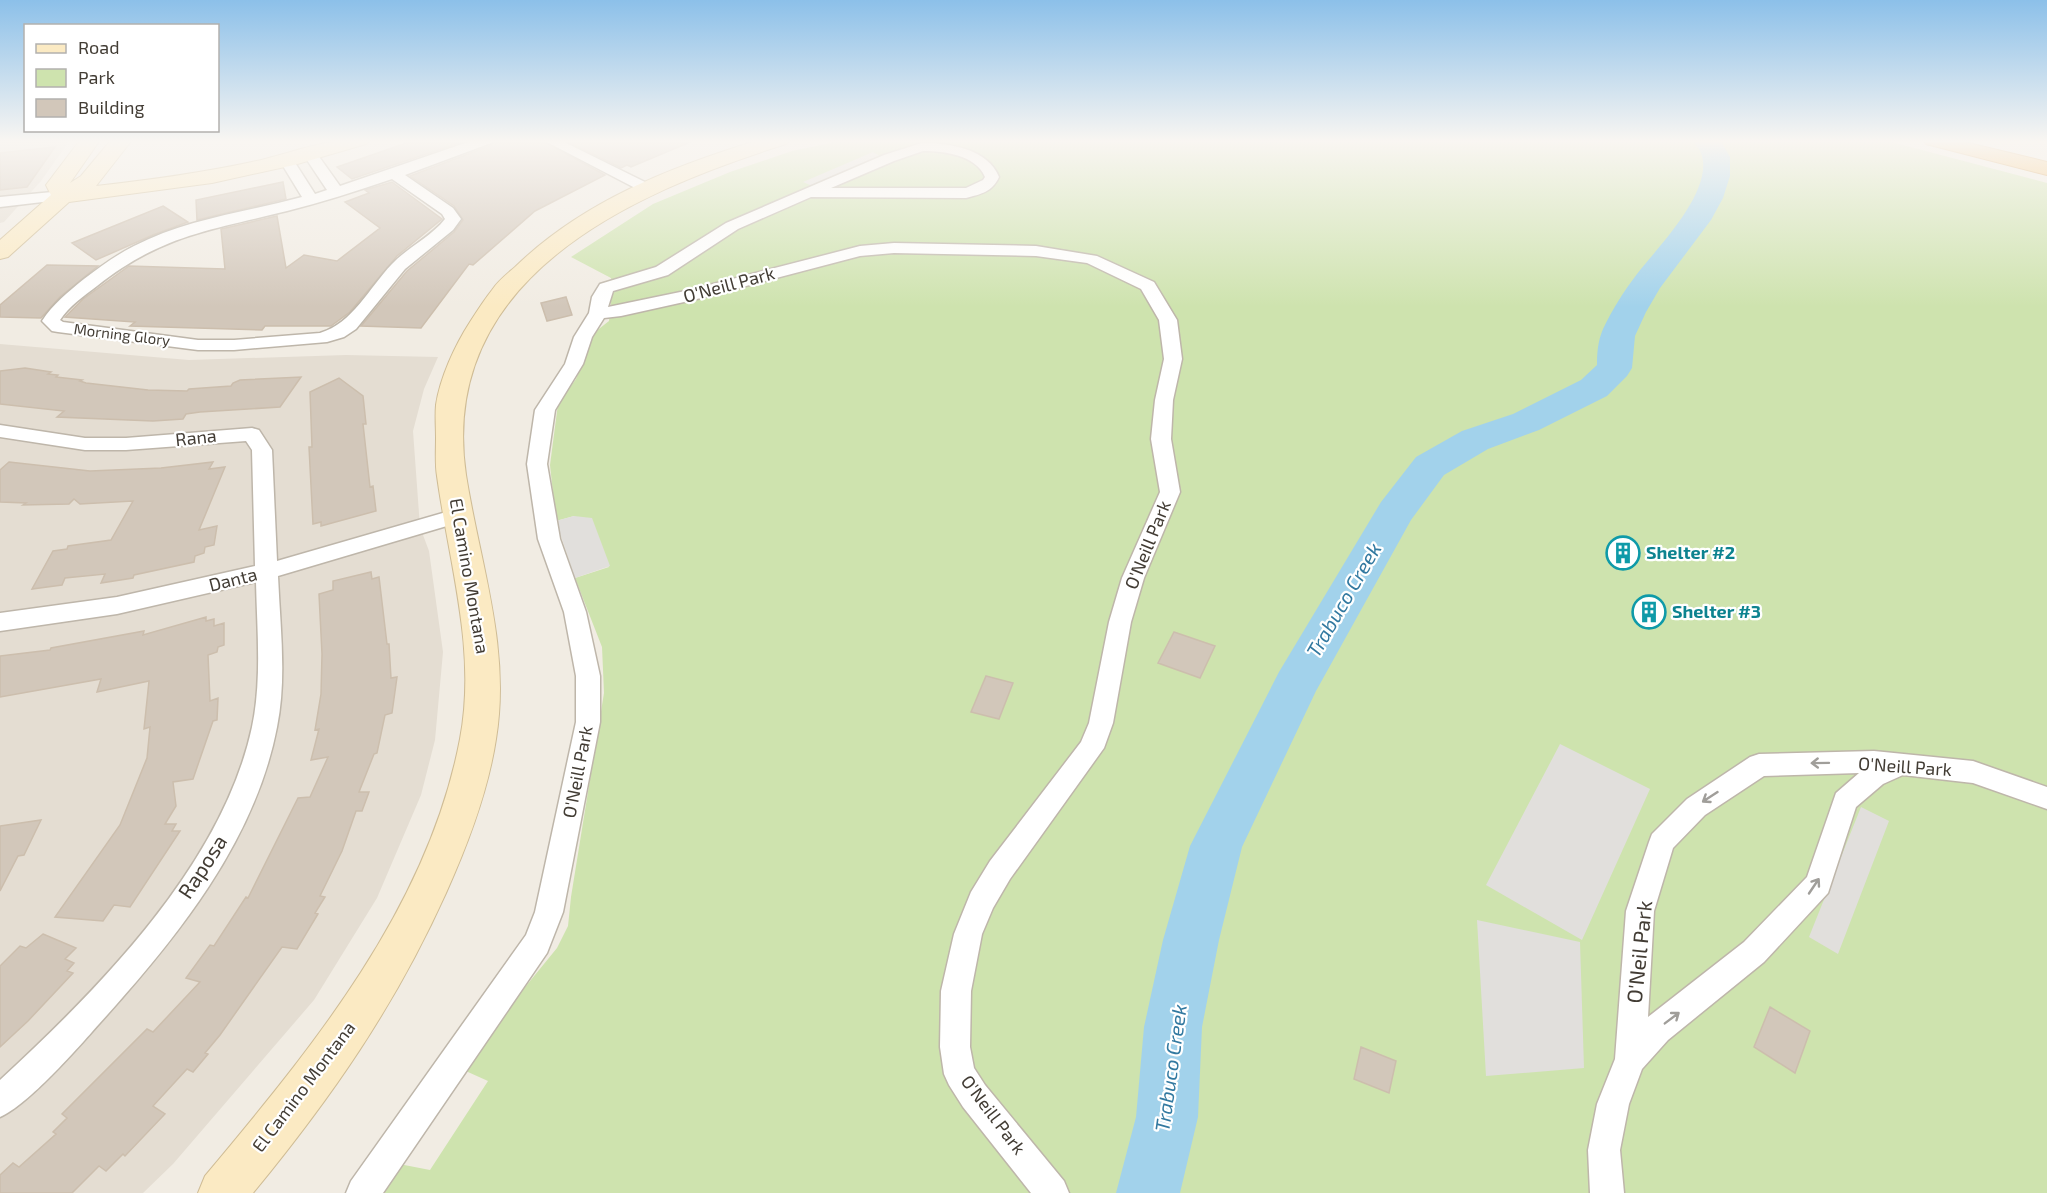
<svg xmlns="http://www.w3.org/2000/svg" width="2047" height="1193" font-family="'Exo 2',sans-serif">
<rect width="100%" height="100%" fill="#f1ece3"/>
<path fill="#e4ddd2" d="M 0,140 L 70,140 L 41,181 L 4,222 L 0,223 Z
M 0,344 L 189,360 L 346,355 L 438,357 L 424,389 L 413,431 L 420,527 L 429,551 L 443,652 L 435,740 L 421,795 L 377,898 L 314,1000 L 173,1164 L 143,1193 L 0,1193 Z"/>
<path fill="#cee3ae" d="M 845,140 L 1884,140 L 2047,183 L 2047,1193 L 375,1193 L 394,1163 L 430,1170 L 488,1081 L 459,1068 L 557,948 L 568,926 L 571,897 L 604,693 L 602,647 L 575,578 L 609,567 L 574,516 L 556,521 L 550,465 L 558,404 L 576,379 L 595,332 L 609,321 L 612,292 L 611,278 L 571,257 L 653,204 L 730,172 L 792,151 Z"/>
<path fill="#e1dfdc" d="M 873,152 L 889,161 L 817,188 L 803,182 Z
M 574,516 L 592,518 L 610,566 L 575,578 L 556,521 Z
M 1560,744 L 1650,789 L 1582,940 L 1486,885 Z
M 1861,807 L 1889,821 L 1838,954 L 1809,937 Z
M 1477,920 L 1580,942 L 1584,1068 L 1486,1076 Z"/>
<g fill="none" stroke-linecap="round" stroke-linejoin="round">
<path fill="#a2d2eb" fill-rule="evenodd" d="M 1693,140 L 1720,140 L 1730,157 L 1730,176 L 1723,198 L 1711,220 L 1660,288 L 1646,312 L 1635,336 L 1632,368 L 1627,376 L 1607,396 L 1539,430 L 1488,449 L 1444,475 L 1411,520 L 1316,691 L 1242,847 L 1219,940 L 1202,1027 L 1198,1117 L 1180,1193 L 1116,1193 L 1136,1117 L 1144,1027 L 1163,940 L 1190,846 L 1279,672 L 1381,502 L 1416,457 L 1462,431 L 1513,414 L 1581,380 L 1597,365 C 1597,352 1598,341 1603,329 C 1612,310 1624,291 1637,274 C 1658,247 1712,193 1702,156 C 1701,151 1696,145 1693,140 Z"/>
</g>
<path fill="#d2c7ba" stroke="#ccbead" stroke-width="1.5" d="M 415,140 L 468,140 L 352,179 L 337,167 Z
M 495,140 L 541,140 L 605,175 L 535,211 L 473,265 L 469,264 L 421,328 L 361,326 L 407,271 L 454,232 L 463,220 L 454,206 L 410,176 L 492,145 Z
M 564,140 L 695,140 L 631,167 L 627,165 L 621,168 Z
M 55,147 L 27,187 L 0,190 L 0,153 Z
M 283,182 L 286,199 L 197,220 L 196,200 Z
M 392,182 L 442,219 L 397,256 L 350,312 L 331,326 L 265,326 L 262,330 L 130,326 L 135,322 L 65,317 L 83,299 L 129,266 L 225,269 L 221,229 L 277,216 L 286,268 L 304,255 L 337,261 L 380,228 L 345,202 L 369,193 L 365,190 Z
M 163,206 L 188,222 L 153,235 L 96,260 L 72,243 Z
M 47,265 L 98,266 L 60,297 L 41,318 L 0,317 L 0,305 Z
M 566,297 L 572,315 L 547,321 L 541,303 Z
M 25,368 L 51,372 L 48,374 L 58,375 L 56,377 L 82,380 L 80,381 L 86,383 L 148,390 L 187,391 L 189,389 L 231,386 L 233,383 L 240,380 L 301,377 L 280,407 L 200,412 L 186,414 L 183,419 L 153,421 L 57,417 L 64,411 L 0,404 L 0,371 Z
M 339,378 L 363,396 L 366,424 L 363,424 L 370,487 L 373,486 L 376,511 L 321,526 L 321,522 L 313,524 L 309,447 L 312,447 L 310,392 Z
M 9,462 L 90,471 L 161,468 L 213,462 L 209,469 L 225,467 L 199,530 L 217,526 L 214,545 L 205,547 L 204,553 L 195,556 L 194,562 L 134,575 L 133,578 L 101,583 L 105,574 L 65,578 L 62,585 L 32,589 L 53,551 L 67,549 L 68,546 L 111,540 L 133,501 L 80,504 L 74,499 L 69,504 L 23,505 L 26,503 L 0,502 L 0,470 Z
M 371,572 L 372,579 L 379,577 L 387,644 L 389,644 L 391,678 L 397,677 L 392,713 L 385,715 L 377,753 L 374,754 L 359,792 L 369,792 L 362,811 L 356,811 L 342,851 L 320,896 L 325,897 L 315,913 L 318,914 L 297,949 L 282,947 L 220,1035 L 205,1053 L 208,1054 L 193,1072 L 187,1069 L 153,1106 L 165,1114 L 125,1156 L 123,1154 L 106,1171 L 99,1166 L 72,1193 L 0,1193 L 0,1175 L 13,1163 L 19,1167 L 56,1134 L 53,1132 L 67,1118 L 62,1114 L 147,1029 L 153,1032 L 200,982 L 186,978 L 210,945 L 214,946 L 246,897 L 248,898 L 298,798 L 310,797 L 328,757 L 311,760 L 319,729 L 315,730 L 321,694 L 322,654 L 319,594 L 333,590 L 333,581 Z
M 206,617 L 206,621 L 214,619 L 214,626 L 224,623 L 224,645 L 218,647 L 217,652 L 208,655 L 210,701 L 218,698 L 217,720 L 213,721 L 193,779 L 173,782 L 176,806 L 165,824 L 176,824 L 172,831 L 180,831 L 130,907 L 114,905 L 103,921 L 55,917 L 120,825 L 147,758 L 150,727 L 144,729 L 149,681 L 97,692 L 101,679 L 0,697 L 0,656 L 50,650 L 51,648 L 144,631 L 143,635 Z
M 1174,632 L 1215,646 L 1200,678 L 1158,663 Z
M 986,676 L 1013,683 L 999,719 L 971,712 Z
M 41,820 L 24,855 L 18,856 L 0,891 L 0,826 Z
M 43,934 L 76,948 L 65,959 L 74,963 L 67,971 L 73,973 L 28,1021 L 0,1047 L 0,966 L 20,946 L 26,948 Z
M 1770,1007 L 1810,1031 L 1795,1073 L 1754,1047 Z
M 1361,1047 L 1396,1061 L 1389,1093 L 1354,1079 Z"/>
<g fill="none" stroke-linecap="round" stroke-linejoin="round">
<defs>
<path id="street" d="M 474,140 L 493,140 L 491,143 L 405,175 L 453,208 L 461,219 L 453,230 L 405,269 L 356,329 L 344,337 L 327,342 L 234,350 L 198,350 L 58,332 L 52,331 L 42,321 C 53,304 68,292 84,279 C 100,267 116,255 134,246 C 186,219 246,212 302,197 L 280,161 L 282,158 L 292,158 L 315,194 L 327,190 L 303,154 L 305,151 L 315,151 L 340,186 ZM 392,179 L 442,214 L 445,219 C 431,237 408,247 392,264 C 369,288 353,323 320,333 L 234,340 L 198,340 L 63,322 L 60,320 C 69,306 84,296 97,286 C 161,235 211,230 287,211 C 322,202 357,191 392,179 Z
M 543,140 L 560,140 L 649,184 L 652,187 L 649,190 L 639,190 Z
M 922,143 C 950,143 988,149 999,177 C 992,192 981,194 966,198 L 811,197 L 738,229 L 668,275 L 613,291 L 608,307 L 690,290 L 860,246 L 894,243 L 1036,246 L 1097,256 L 1154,282 L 1177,320 L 1182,359 L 1173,400 L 1171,439 L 1180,492 L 1144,578 L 1131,622 L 1113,723 L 1104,748 L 1010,879 L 993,908 L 982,934 L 971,991 L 970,1047 L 974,1068 L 985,1085 L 1064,1181 L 1069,1193 L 1031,1193 L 963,1107 L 949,1085 L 944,1074 L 940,1047 L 941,991 L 954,934 L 971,892 L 990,861 L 1081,742 L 1089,723 L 1109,622 L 1122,578 L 1160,492 L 1151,439 L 1155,400 L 1164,359 L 1159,320 L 1141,289 L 1087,263 L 1036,256 L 894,253 L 860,256 L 693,300 L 621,316 L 604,318 L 592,337 L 583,364 L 555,410 L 547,464 L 560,539 L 586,612 L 600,676 L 600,722 L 563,912 L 547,953 L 383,1193 L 346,1193 L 351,1181 L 526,935 L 535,912 L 576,722 L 576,676 L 564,612 L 538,539 L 527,464 L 535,410 L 565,364 L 574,337 L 589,313 L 592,297 L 600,284 L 656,267 L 726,223 L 884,155 ZM 923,151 C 944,151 976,155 985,177 L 983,180 L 966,188 L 831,188 L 894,161 Z
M 63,191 L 71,196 L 68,199 L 0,207 L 0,197 Z
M 0,425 L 85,438 L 126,438 L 252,428 L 259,430 L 272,450 L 277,561 L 460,508 L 467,510 L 471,515 L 467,520 L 278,576 C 280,626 287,678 277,727 C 255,842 176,939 99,1024 C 78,1048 28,1105 0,1117 L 0,1080 C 100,988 223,863 252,727 C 262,680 257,630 256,582 L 117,614 L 0,631 L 0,613 L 117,597 L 255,566 L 252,450 L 246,441 L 126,450 L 85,450 L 0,437 Z
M 1874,751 L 1973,761 L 2047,787 L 2047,809 L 1973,783 L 1903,775 L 1883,784 L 1856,807 L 1828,893 L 1764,962 L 1668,1040 L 1642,1069 L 1629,1104 L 1620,1150 L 1624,1193 L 1590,1193 L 1588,1150 L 1597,1104 L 1615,1059 L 1626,911 L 1649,842 L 1652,834 L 1687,799 L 1750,757 L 1759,754 ZM 1859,773 L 1836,793 L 1807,877 L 1744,942 L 1648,1017 L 1654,911 L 1673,848 L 1705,815 L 1764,776 Z"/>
<path id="secondary" d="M 80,140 L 100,140 L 70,183 L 81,176 L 111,140 L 132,140 L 96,186 C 149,180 201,173 252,162 C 290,154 330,136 369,140 L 366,144 L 294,165 L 212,183 L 69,202 L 8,257 L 0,259 L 0,240 L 51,195 L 46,185 Z
M 759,140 L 789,140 L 786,144 C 631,193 437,278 466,475 C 480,564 511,648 496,739 C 488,792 468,844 446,893 C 395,1006 332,1097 253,1193 L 198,1193 L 205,1176 C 312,1048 428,908 460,739 C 477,650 449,564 437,476 C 435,464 436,450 436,438 C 436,427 435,416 436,405 C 440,378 455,345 470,322 C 477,311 484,300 492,290 C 498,281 507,274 515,267 C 582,202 670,167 759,140 Z"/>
<path id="highway" d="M 1923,140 L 1956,140 L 2047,162 L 2047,175 L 1926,144 Z"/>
</defs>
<use href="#street" stroke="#beb6aa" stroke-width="3"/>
<use href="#secondary" stroke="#cfbc95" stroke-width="2"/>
<use href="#highway" stroke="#d4923a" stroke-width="2"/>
<use href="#street" fill="#fff" fill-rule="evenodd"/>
<use href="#secondary" fill="#fbeac3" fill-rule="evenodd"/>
<use href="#highway" fill="#f6bf69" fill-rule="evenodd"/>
</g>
<defs><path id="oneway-shaft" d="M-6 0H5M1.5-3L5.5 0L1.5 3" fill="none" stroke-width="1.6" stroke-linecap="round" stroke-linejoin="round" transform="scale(1.5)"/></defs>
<g stroke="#a09e9a">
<use href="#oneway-shaft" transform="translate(1820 763) rotate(179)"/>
<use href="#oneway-shaft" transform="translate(1710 797) rotate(147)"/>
<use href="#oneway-shaft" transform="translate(1814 886) rotate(-56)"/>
<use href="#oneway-shaft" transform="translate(1672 1018) rotate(-37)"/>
</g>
<linearGradient id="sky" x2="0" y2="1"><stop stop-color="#8cc0e9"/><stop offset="0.46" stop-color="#f9f6f2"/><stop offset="1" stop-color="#f9f6f2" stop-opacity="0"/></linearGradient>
<rect width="2047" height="307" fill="url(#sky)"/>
<defs>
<symbol id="building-ring" viewBox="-11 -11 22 22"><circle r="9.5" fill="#fff" stroke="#0f9aa8" stroke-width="1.5"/><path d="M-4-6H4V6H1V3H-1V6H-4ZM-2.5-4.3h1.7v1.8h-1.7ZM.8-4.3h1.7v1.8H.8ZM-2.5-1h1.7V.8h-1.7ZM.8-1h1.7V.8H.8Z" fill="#0f9aa8"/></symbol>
</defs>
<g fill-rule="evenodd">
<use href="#building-ring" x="1604" y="534" width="38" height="38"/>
<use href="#building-ring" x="1630" y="593" width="38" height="38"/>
</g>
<g text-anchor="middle" stroke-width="4.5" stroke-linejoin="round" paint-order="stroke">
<g font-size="15" fill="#423c34" stroke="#fff">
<text transform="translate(122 335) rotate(7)" y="5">Morning Glory</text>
</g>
<g font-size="18" fill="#423c34" stroke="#fff">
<text transform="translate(729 285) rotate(-15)" y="6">O'Neill Park</text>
<text transform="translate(196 438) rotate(-6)" y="6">Rana</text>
<text transform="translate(1148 545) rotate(-68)" y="6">O'Neill Park</text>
<text transform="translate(469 576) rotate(80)" y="6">El Camino Montana</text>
<text transform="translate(233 580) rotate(-14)" y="6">Danta</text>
<text transform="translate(1905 767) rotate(4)" y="6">O'Neill Park</text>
<text transform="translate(578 772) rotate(-79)" y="6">O'Neill Park</text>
<text transform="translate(304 1087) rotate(-53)" y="6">El Camino Montana</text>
<text transform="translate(993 1115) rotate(53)" y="6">O'Neill Park</text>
</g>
<g font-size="18" font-weight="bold" fill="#0d838f" stroke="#fff" text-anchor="start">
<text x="1646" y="559">Shelter #2</text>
<text x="1672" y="618">Shelter #3</text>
</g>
<g font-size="20" font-style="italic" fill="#3279a0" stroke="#fff">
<text transform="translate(1344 600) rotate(-60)" y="7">Trabuco Creek</text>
<text transform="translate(1171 1068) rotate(-82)" y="7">Trabuco Creek</text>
</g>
<g font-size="21" fill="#423c34" stroke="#fff">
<text transform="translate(203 867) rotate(-57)" y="7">Raposa</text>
<text transform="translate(1640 952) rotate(-84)" y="7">O'Neil Park</text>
</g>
</g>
<rect x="24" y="24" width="195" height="108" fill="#ffffff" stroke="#b3b1ae" stroke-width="1.5"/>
<rect x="36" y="44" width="30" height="9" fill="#fbeac3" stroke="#b3b1ae" stroke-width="1.5"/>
<text x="78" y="54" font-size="18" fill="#423c34">Road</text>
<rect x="36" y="69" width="30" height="18" fill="#cee3ae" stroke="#b3b1ae" stroke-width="1.5"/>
<text x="78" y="84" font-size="18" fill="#423c34">Park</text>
<rect x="36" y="99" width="30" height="18" fill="#d2c7ba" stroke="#b3b1ae" stroke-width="1.5"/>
<text x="78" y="114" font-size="18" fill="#423c34">Building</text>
</svg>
